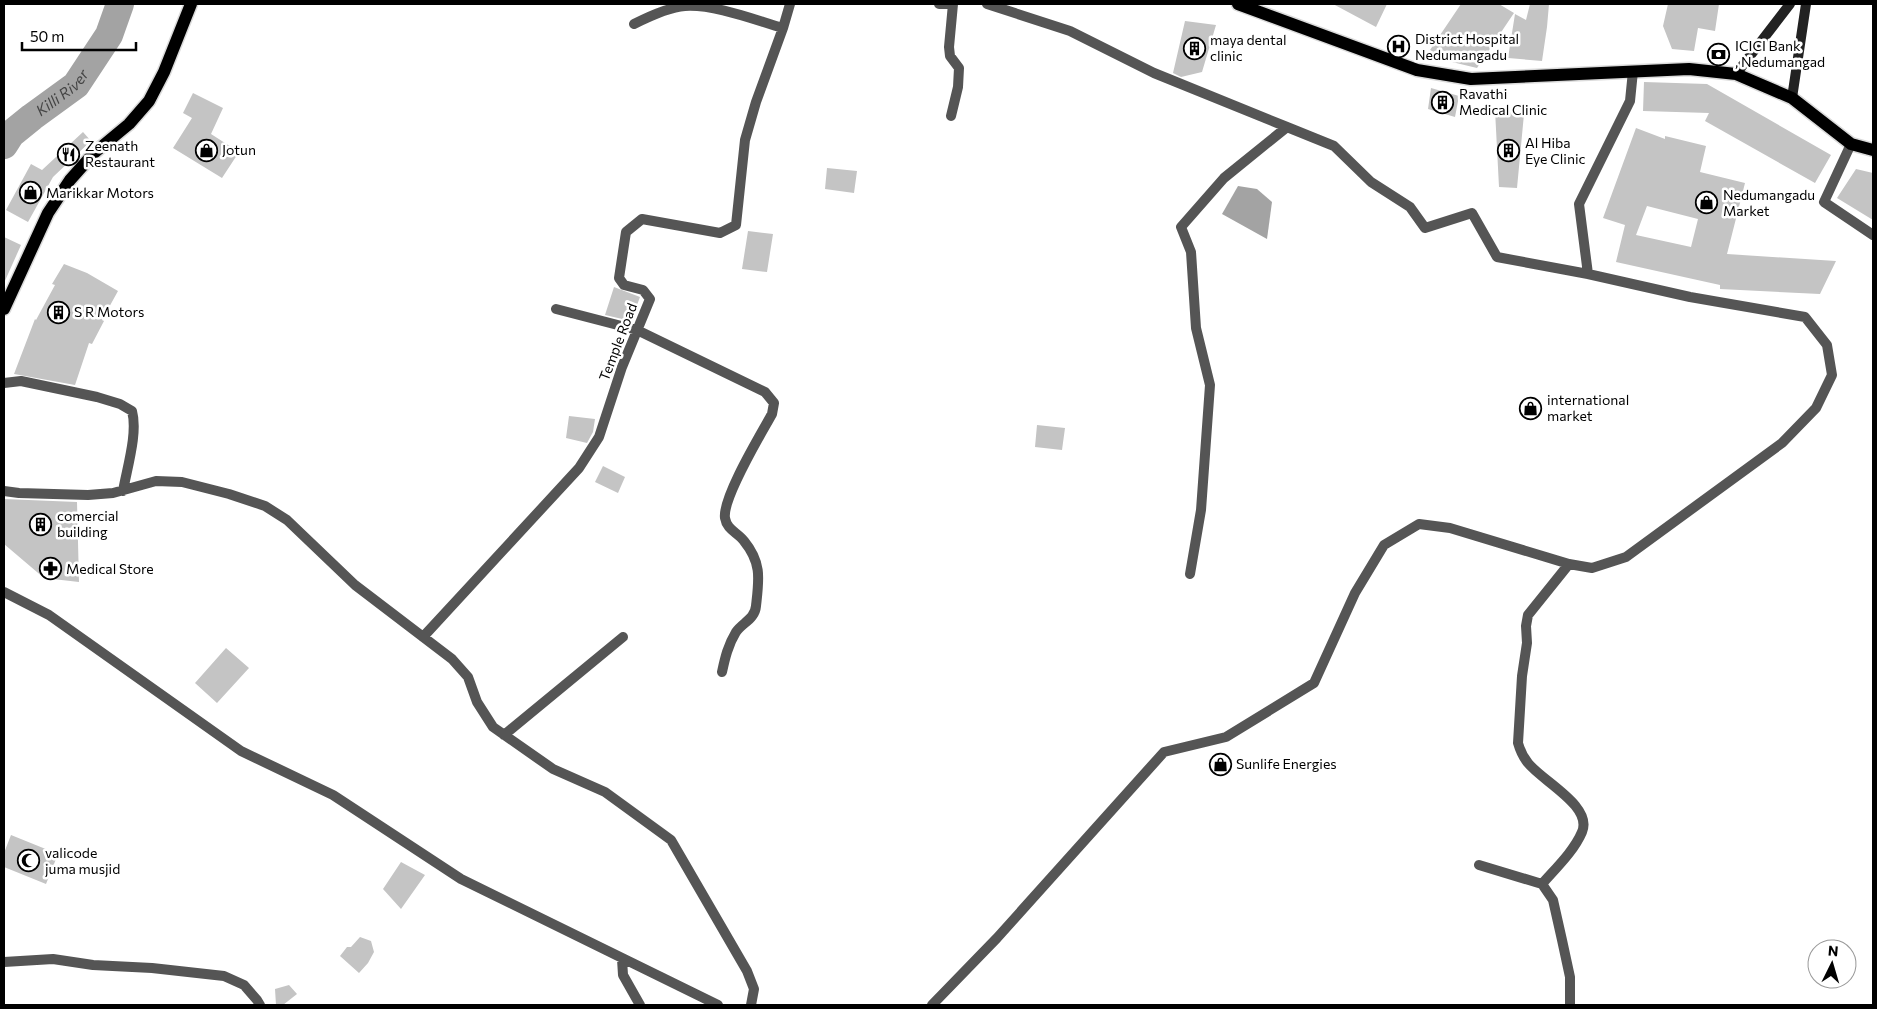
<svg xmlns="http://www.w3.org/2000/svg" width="1877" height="1009" font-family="Commissioner,sans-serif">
<rect width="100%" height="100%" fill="#fff"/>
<path fill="#a3a3a3" d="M 1238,186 L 1257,189 L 1272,202 L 1267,239 L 1222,214 Z"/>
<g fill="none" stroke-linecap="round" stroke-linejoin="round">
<path stroke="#a3a3a3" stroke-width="28" id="s1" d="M 4,145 L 11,134 L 32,117 L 76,85 L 109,35 L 120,4"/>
</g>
<path fill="#c4c4c4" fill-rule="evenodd" d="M 1333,4 L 1387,4 L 1376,27 Z
M 1461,4 L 1499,4 L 1514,13 L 1477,68 L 1452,62 L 1430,50 Z
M 1530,4 L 1549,4 L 1547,27 L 1542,61 L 1508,58 L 1515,14 L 1526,20 Z
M 1668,4 L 1719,4 L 1715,31 L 1698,28 L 1694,51 L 1672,49 L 1663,26 Z
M 1185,21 L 1216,25 L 1202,72 L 1181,77 L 1173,73 Z
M 1644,82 L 1707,84 L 1831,155 L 1815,183 L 1705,121 L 1709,113 L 1643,111 Z
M 1431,88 L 1459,96 L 1455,117 L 1428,109 Z
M 193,93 L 223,108 L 211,134 L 239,152 L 222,178 L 173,148 L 192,118 L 183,113 Z
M 1495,110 L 1524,114 L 1517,188 L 1499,187 Z
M 1636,128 L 1665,139 L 1665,136 L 1706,146 L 1700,172 L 1745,183 L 1727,254 L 1836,261 L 1820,294 L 1720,289 L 1720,285 L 1616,262 L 1625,225 L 1603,218 ZM 1647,206 L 1698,219 L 1691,247 L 1636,235 Z
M 83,132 L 91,141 L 53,177 L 28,222 L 6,210 L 31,164 L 42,170 Z
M 827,168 L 857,171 L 854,193 L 825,189 Z
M 1856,169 L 1873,173 L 1873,220 L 1837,198 Z
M 748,231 L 773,234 L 767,272 L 742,269 Z
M 4,237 L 21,245 L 4,283 Z
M 64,264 L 87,273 L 118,291 L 102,320 L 104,321 L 92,344 L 89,343 L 75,385 L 14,374 L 35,319 L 36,320 L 55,285 L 52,284 Z
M 614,287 L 640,297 L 631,321 L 605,315 Z
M 569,416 L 595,419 L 593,432 L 587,443 L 566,438 Z
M 1037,425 L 1065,428 L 1062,450 L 1035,447 Z
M 603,466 L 625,477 L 618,493 L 595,482 Z
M 4,499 L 77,502 L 79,582 L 44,578 L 4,544 Z
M 226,648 L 249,668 L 217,703 L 195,683 Z
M 11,835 L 58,854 L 46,884 L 4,867 L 4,853 Z
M 401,862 L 425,875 L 401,909 L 383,889 Z
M 360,937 L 371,941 L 374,952 L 368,963 L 359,973 L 340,956 L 347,947 L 351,947 Z
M 289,985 L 297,994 L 283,1005 L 276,1005 L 275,989 Z"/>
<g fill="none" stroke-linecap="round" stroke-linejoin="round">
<defs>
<path id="primary" d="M 1238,4 L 1417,70 L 1471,79 L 1689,69 L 1736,74 L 1792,98 L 1851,144 L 1873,150
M 4,309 L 48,213 L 70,180 L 94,153 L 129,124 L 149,101 L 164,72 L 191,4"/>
</defs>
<use href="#primary" stroke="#dbdbdb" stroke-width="15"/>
<path stroke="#555" stroke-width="10" d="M 939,4 L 953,4
M 987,4 L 1070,31 L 1154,73 L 1287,127
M 634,24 C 648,17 669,7 685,6 C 714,4 755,20 783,28
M 951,116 L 958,87 L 959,68 L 950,56 L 949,47 L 953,4
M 556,309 L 637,330 L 765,392 L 774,403 L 772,414 C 761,434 722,498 725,518 C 727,530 737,532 744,541 C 762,563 759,579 756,606 C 755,619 742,623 736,632 C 728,645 725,658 722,672
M 4,383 L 21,381 L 97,397 L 120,404 L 132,411 C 138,433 127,468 123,491
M 4,491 L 19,493 L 88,495 L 113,493 L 156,481 L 182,482 L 229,494 L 265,506 L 287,520 L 355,585 L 452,659 L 468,677 L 477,702 L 493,727 L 553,769 L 605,792 L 671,840 L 747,971 L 754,989 L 751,1005
M 1190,574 L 1201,510 L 1210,385 L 1196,328 L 1191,252 L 1181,227 L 1224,178 L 1287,127 L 1334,146 L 1371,182 L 1410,207 L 1425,228 L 1472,213 L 1497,257 L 1588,274
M 4,592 L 49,615 L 241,751 L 333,795 L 461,879 L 718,1005
M 423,637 L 579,468 L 599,437 L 622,367 L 650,299 L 643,290 L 624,285 L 619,278 L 626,232 L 642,219 L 720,233 L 736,225 L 745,140 L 756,102 L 783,28 L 790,4
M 504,735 L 623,637
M 1479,865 L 1542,884 L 1553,900 L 1562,940 L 1570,977 L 1570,1005
M 1542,884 C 1556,868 1574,851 1582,832 C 1593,806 1542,781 1528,763 C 1523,757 1520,750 1518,743 L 1522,676 L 1527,643 L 1526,626 L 1528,615 L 1569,564
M 622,959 L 623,975 L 640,1005
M 4,962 L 53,959 L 93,965 L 152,968 L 224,976 L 244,985 L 257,1000 L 260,1005
M 932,1005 L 997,938 L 1164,752 L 1226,737 L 1314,683 L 1355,593 L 1384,545 L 1419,524 L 1450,528 L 1569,564 L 1592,568 L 1626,557 L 1782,443 L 1816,408 L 1832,375 L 1827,345 L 1805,317 L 1690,297 L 1588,274 L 1579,204 L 1630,101 L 1633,71"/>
<path stroke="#555" stroke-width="10" d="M 1851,144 L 1824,202 L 1873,235"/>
<path stroke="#222" stroke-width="10" d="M 1736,74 L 1790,4
M 1792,98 L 1806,4"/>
<use href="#primary" stroke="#000" stroke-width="12"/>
</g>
<defs>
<symbol id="hospital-ring" viewBox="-11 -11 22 22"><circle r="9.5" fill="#fff" stroke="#000" stroke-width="1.5"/><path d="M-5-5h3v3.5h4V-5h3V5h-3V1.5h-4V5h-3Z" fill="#000"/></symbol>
<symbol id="building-ring" viewBox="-11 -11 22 22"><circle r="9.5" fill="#fff" stroke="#000" stroke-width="1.5"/><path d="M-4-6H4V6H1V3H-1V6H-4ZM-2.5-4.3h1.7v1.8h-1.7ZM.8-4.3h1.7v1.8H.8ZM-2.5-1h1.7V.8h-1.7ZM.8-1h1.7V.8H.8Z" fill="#000"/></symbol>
<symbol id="bank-ring" viewBox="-11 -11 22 22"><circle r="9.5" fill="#fff" stroke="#000" stroke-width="1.5"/><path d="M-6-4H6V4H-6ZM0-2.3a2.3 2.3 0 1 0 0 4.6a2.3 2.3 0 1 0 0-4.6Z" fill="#000"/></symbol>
<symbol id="shop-ring" viewBox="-11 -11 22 22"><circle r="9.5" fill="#fff" stroke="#000" stroke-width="1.5"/><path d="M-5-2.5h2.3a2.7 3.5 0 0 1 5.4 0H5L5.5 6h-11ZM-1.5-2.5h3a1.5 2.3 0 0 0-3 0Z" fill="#000"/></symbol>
<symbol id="restaurant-ring" viewBox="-11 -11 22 22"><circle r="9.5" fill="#fff" stroke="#000" stroke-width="1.5"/><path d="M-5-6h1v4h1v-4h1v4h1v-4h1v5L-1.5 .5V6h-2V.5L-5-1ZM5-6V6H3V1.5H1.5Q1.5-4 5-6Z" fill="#000"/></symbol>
<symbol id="pharmacy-ring" viewBox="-11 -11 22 22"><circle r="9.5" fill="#fff" stroke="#000" stroke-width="1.5"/><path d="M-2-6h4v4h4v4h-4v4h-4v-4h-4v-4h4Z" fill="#000"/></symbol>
<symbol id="mosque-ring" viewBox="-11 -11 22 22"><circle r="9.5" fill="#fff" stroke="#000" stroke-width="1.5"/><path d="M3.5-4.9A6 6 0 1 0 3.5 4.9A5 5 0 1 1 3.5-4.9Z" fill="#000"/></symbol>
</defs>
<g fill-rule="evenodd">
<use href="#hospital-ring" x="1386" y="34" width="25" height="25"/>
<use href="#building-ring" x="1182" y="36" width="25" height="25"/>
<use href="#bank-ring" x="1706" y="42" width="25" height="25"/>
<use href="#building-ring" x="1430" y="90" width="25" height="25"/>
<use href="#shop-ring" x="194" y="138" width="25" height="25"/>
<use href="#building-ring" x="1496" y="138" width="25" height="25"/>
<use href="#restaurant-ring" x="56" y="142" width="25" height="25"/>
<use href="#shop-ring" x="18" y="180" width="25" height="25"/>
<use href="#shop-ring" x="1694" y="190" width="25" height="25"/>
<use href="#building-ring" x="46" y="300" width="25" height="25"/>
<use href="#shop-ring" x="1518" y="396" width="25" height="25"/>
<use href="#building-ring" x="28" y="512" width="25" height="25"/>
<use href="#pharmacy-ring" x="38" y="556" width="25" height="25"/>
<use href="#shop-ring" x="1208" y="752" width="25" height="25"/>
<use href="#mosque-ring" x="16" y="848" width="25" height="25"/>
</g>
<g text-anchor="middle" stroke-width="5" stroke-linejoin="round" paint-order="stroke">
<g font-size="14" fill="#000" stroke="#fff" text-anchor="start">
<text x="1415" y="44">District Hospital<tspan x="1415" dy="16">Nedumangadu</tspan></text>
<text x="1210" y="45">maya dental<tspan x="1210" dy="16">clinic</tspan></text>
<text x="1735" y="51">ICICI Bank<tspan x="1735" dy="16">, Nedumangad</tspan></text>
<text x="1459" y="99">Ravathi<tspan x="1459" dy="16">Medical Clinic</tspan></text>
<text x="1525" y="148">Al Hiba<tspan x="1525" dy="16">Eye Clinic</tspan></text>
<text x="85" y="151">Zeenath<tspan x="85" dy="16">Restaurant</tspan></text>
<text x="222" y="155">Jotun</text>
<text x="46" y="198">Marikkar Motors</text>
<text x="1723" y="200">Nedumangadu<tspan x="1723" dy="16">Market</tspan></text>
<text x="74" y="317">S R Motors</text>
<text x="1547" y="405">international<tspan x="1547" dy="16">market</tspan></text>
<text x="57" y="521">comercial<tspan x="57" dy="16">building</tspan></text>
<text x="66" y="574">Medical Store</text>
<text x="1236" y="769">Sunlife Energies</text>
<text x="45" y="858">valicode<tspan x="45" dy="16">juma musjid</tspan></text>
</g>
<g font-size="14" fill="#000" stroke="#fff">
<text transform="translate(618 342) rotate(-69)" y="5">Temple Road</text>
</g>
<g font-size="15" font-style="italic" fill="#444" stroke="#fff">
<text dy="5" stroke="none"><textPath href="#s1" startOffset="79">Killi River</textPath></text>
</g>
</g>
<rect width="1877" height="1009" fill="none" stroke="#000000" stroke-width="10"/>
<g transform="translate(1832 964) rotate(5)"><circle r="24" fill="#ffffff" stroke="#999999"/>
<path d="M0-4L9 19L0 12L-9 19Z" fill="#000000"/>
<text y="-8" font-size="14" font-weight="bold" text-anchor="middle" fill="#000000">N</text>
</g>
<path d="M22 42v8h114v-8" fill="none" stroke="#000000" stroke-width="2.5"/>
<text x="30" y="42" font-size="15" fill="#000000" stroke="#ffffff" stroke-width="4" paint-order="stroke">50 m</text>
</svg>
